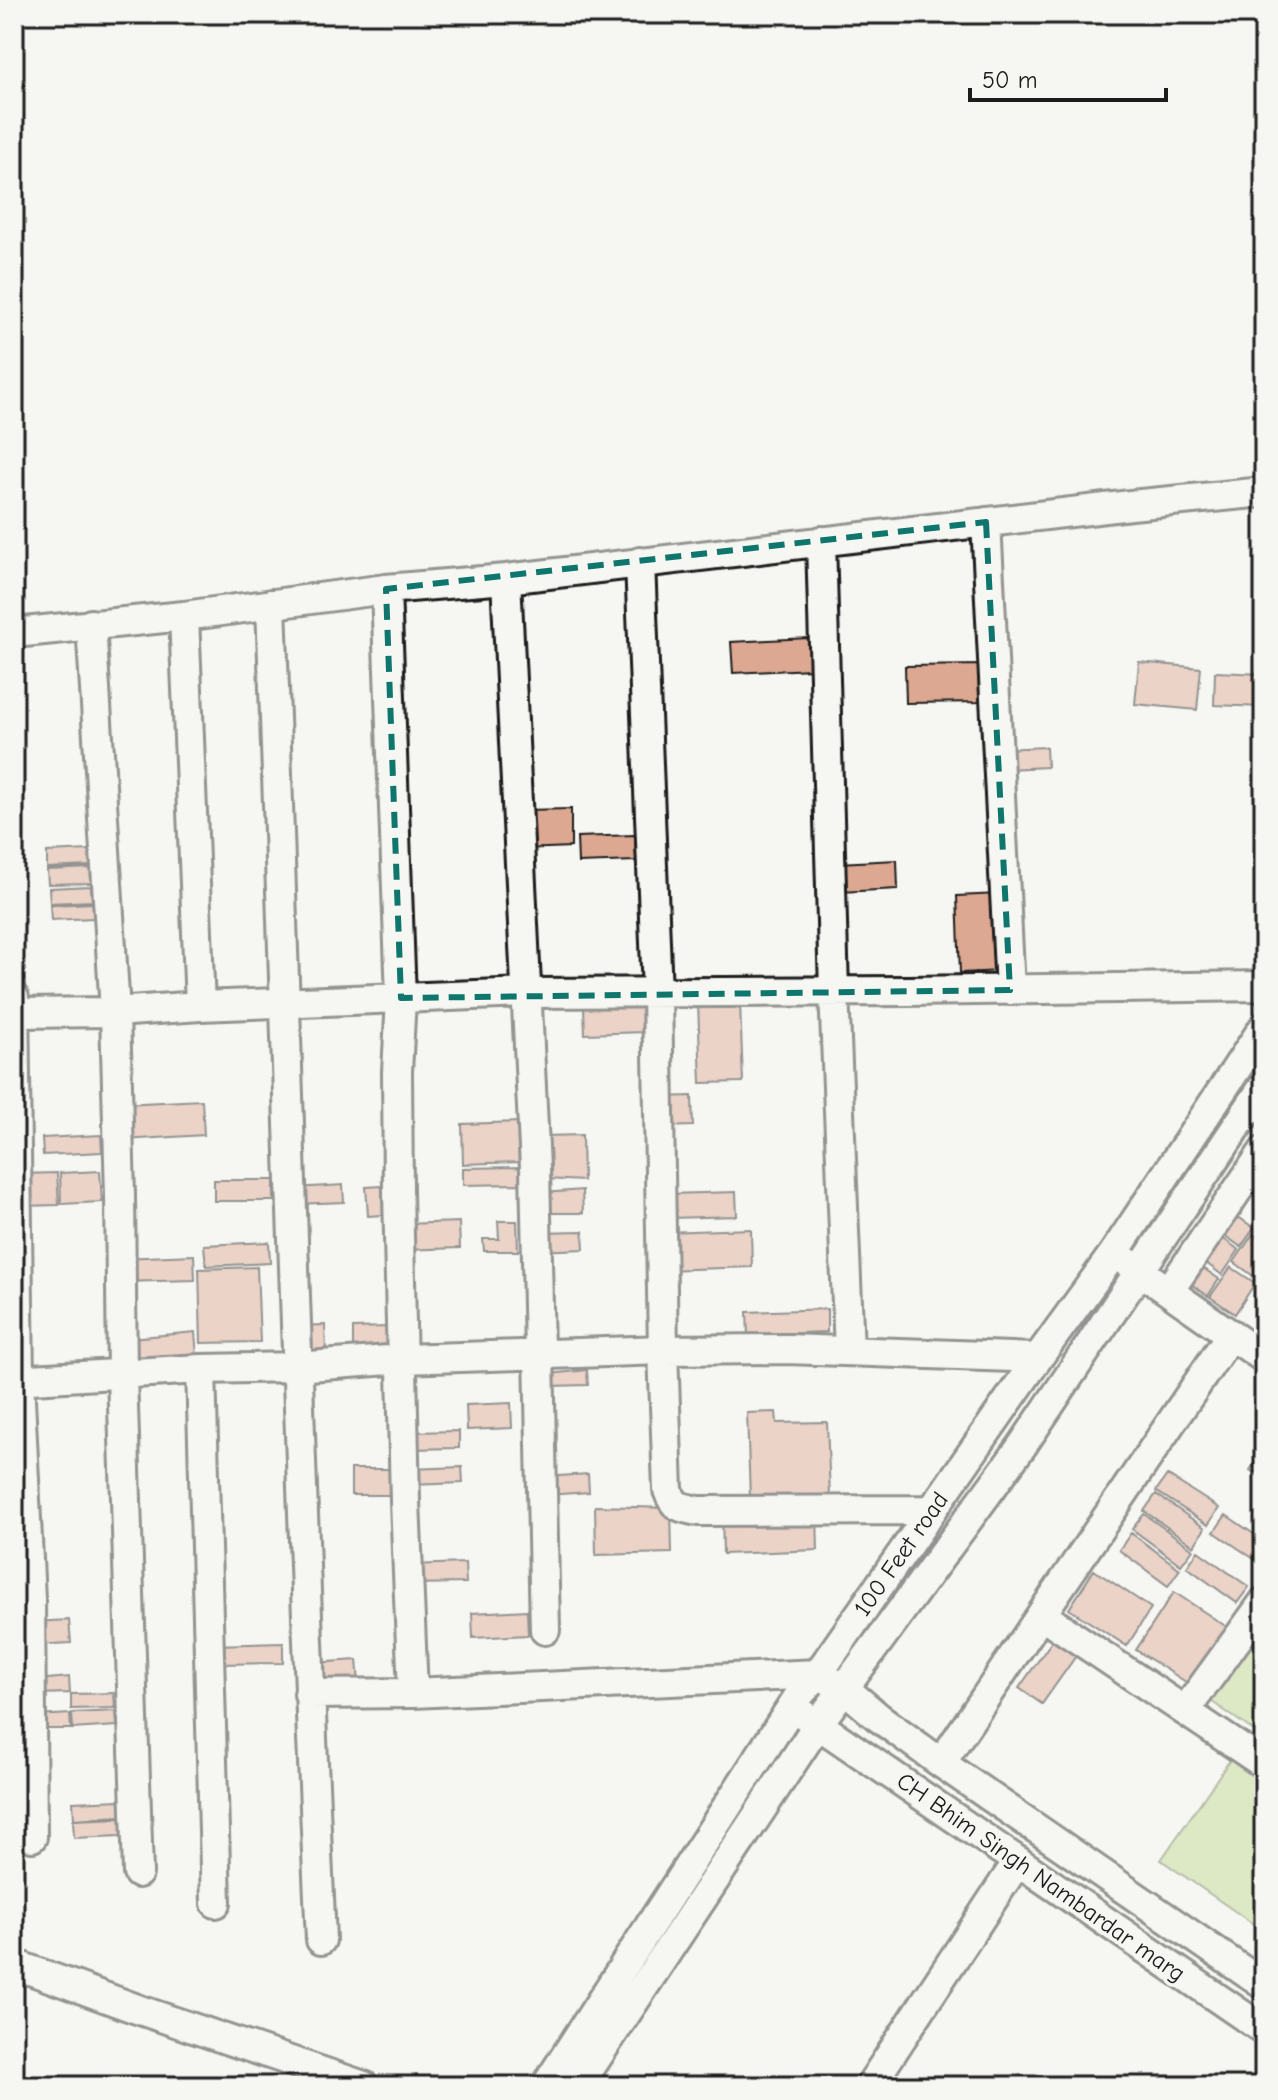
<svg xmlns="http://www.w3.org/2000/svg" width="1278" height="2100" font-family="'Comic Neue',sans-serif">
<rect width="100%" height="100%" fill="#f6f6f2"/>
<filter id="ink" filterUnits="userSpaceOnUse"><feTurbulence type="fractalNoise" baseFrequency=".0125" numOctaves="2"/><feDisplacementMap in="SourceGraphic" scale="16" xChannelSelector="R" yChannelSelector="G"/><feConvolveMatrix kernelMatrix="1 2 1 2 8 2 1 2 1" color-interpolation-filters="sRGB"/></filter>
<g filter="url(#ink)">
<path fill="#bed88e" stroke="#6d7a55" stroke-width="2" d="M 1264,1617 L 1264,1738 L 1208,1699 Z
M 1230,1760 L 1264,1784 L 1264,1926 L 1262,1930 L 1161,1860 Z"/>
<path fill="#dda892" stroke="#1c1c1c" stroke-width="2" d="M 809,638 L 811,669 L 733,673 L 731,642 Z
M 1139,662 L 1201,668 L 1197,710 L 1135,704 Z
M 985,665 L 985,702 L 906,703 L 905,666 Z
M 1215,672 L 1264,674 L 1264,707 L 1214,705 Z
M 1046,747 L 1047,767 L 1005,769 L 1004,749 Z
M 571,809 L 571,847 L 523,849 L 522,810 Z
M 635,835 L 636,861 L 578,863 L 577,837 Z
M 90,850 L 91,866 L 47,868 L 47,852 Z
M 897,860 L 898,889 L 840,892 L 838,863 Z
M 91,868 L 92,883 L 48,884 L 47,870 Z
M 91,886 L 92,901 L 50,903 L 49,888 Z
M 999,894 L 1002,971 L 960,973 L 957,896 Z
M 93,903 L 93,918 L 51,920 L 50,905 Z
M 740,1002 L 743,1082 L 701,1083 L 698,1003 Z
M 644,1005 L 645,1032 L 585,1034 L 584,1007 Z
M 692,1096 L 693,1126 L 661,1127 L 661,1097 Z
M 202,1100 L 204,1135 L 124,1140 L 122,1104 Z
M 520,1122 L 522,1162 L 463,1164 L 462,1124 Z
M 101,1135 L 102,1152 L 43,1155 L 42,1138 Z
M 582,1135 L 583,1181 L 546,1179 L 543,1136 Z
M 524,1167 L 524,1184 L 463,1185 L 463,1168 Z
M 100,1171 L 102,1202 L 61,1204 L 60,1173 Z
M 57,1173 L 59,1205 L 21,1206 L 19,1174 Z
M 214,1180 L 274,1180 L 274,1201 L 214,1201 Z
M 343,1185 L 344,1202 L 296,1204 L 295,1188 Z
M 382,1186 L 383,1215 L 368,1216 L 366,1187 Z
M 582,1190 L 583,1213 L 545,1213 L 543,1193 Z
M 736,1192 L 737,1216 L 670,1218 L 669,1194 Z
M 1227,1209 L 1254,1228 L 1241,1247 L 1214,1228 Z
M 498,1221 L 517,1221 L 518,1251 L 484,1251 L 483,1239 L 499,1239 Z
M 459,1222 L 460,1248 L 403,1250 L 402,1224 Z
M 751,1229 L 752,1267 L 664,1270 L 663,1232 Z
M 583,1231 L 584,1249 L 537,1251 L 537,1232 Z
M 1214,1232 L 1239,1250 L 1222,1275 L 1197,1256 Z
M 1253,1234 L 1264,1242 L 1264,1268 L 1256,1278 L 1234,1262 Z
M 269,1242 L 270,1263 L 206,1266 L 204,1245 Z
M 194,1255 L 195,1280 L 122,1282 L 121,1258 Z
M 1193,1261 L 1219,1279 L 1208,1296 L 1181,1277 Z
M 257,1267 L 260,1342 L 201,1343 L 199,1269 Z
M 1231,1267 L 1255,1283 L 1235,1314 L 1210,1297 Z
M 827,1309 L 827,1332 L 748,1335 L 747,1312 Z
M 325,1325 L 326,1351 L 296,1352 L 295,1326 Z
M 388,1327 L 389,1350 L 353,1351 L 353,1328 Z
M 195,1332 L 197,1356 L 132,1359 L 131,1338 Z
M 587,1370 L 588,1385 L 549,1386 L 549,1374 Z
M 511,1403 L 512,1428 L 467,1430 L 466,1405 Z
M 776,1412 L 777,1423 L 827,1422 L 830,1496 L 750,1498 L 747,1413 Z
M 459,1431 L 459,1448 L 410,1449 L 410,1432 Z
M 1262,1453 L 1264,1455 L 1264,1480 L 1250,1470 Z
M 462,1467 L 463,1483 L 410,1485 L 410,1469 Z
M 351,1469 L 392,1469 L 392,1495 L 351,1495 Z
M 588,1474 L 589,1492 L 546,1495 L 544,1477 Z
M 1167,1475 L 1219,1508 L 1208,1525 L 1156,1491 Z
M 1156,1494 L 1205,1528 L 1194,1546 L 1144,1511 Z
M 595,1506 L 671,1508 L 672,1553 L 596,1555 Z
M 817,1512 L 818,1550 L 723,1554 L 722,1516 Z
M 1144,1514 L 1193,1549 L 1181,1565 L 1132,1529 Z
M 1226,1515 L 1264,1541 L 1263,1565 L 1214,1532 Z
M 1131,1533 L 1180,1569 L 1168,1586 L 1119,1550 Z
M 1198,1551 L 1249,1587 L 1237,1603 L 1187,1567 Z
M 465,1563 L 466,1583 L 411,1584 L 411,1565 Z
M 1094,1570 L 1151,1608 L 1127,1646 L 1069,1609 Z
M 1174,1592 L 1227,1627 L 1189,1684 L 1136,1650 Z
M 527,1610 L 528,1635 L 473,1638 L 472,1613 Z
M 69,1620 L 71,1643 L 34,1645 L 33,1622 Z
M 1055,1637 L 1078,1653 L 1042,1704 L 1019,1688 Z
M 283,1643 L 283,1663 L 215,1664 L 215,1645 Z
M 357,1660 L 359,1683 L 315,1684 L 313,1663 Z
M 69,1677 L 70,1693 L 38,1694 L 37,1680 Z
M 114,1693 L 115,1708 L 71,1709 L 71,1694 Z
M 116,1711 L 117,1726 L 73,1729 L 72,1713 Z
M 70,1714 L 71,1729 L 40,1729 L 38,1716 Z
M 120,1800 L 121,1816 L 74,1819 L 73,1802 Z
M 121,1818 L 121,1836 L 74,1838 L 73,1820 Z"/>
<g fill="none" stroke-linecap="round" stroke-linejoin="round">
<defs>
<path id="minor" d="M 986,522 L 1010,990
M 821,541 L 834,991 L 849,1351
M 640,562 L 657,993 L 663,1350 L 668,1490 C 674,1508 680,1507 698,1511 L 931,1510
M 506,579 L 535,1168 L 545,1630
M 386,589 L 401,998 L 397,1072 L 398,1191 L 405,1501 L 413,1693
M 271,604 C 287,1049 300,1494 321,1940
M 184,616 L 200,1006
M 91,624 L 115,1012 L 120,1196 L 122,1375 L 138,1873
M 14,633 L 184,616 L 386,589 L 506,579 L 1131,505 L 1264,492
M 14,998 L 19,1380 L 30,1599 L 32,1837
M 14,1013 L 115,1012 L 200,1006 L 526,993 L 908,991 L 1264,986
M 1124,1260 L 1264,1358
M 1169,1291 L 1264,1151
M 201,1369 L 216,1903
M 14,1380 L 201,1369 L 296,1367 L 402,1359 L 663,1350 L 787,1349 L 1038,1358
M 1042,1615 L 1264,1764
M 309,1694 L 413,1693 L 818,1674 L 845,1689 L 878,1717 L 941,1763 L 1264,1985
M 1185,1711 L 1264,1602
M 803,1714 L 1264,2030
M 941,1763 L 1231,1334
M 14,1964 L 137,2009 L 364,2086
M 546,2086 L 800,1694 L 818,1674 L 1038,1358 L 1114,1253 L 1264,1027
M 578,2086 L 818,1724 L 1022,1446 L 1264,1086
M 870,2086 L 1018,1861"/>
</defs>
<use href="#minor" stroke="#1c1c1c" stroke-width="34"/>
<use href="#minor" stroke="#f6f6f2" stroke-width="28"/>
</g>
</g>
<path d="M0 0H1278V2100H0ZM 986,522 L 1010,990 L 401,998 L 386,589 Z" fill="#f6f6f2" fill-opacity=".55" fill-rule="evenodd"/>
<path fill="none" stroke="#0f766e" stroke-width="6" stroke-dasharray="16 10" stroke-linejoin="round" d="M 986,522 L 1010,990 L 401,998 L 386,589 Z"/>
<g text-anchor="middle" stroke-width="7" stroke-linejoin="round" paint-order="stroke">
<g font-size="24" fill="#1c1c1c" stroke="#f6f6f2">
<text transform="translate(901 1554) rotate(-55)" y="8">100 Feet road</text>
<text transform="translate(1041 1877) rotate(35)" y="8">CH Bhim Singh Nambardar marg</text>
</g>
</g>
<rect width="1278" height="2100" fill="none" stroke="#f6f6f2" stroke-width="48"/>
<rect x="24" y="24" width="1230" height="2052" fill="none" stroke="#1c1c1c" stroke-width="3" filter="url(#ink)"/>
<path d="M970 88v12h196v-12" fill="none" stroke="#1c1c1c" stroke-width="4"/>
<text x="982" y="88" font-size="24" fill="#1c1c1c" stroke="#f6f6f2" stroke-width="6" paint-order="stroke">50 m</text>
</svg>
